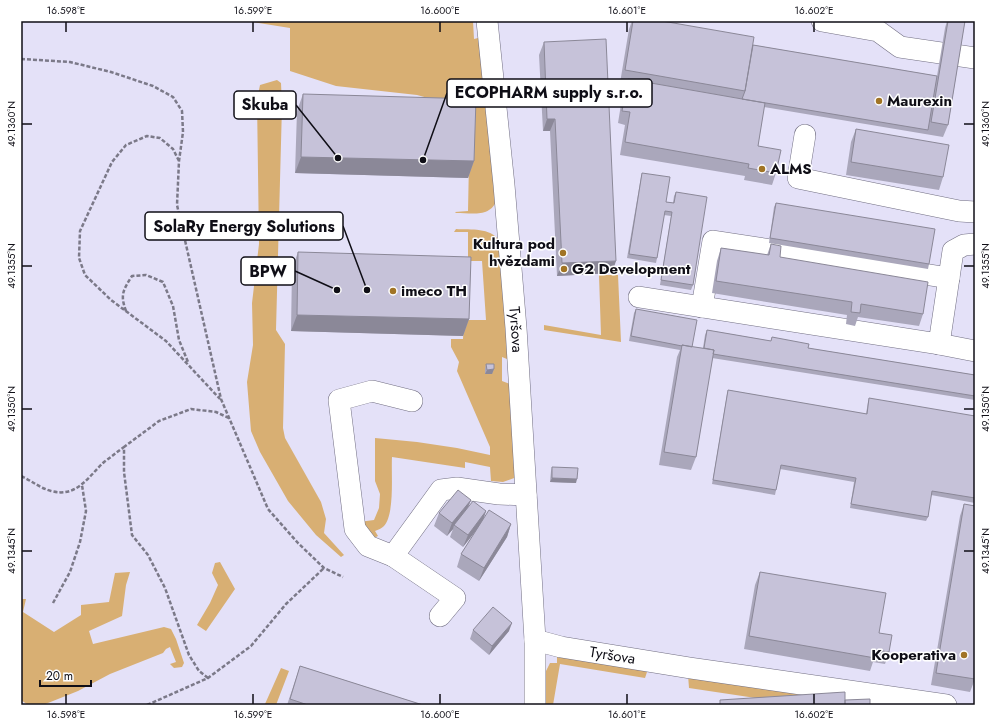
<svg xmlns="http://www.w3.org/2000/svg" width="996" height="726" font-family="Jost,sans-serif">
<rect width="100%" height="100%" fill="#e4e1f8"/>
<path fill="#d8af73" d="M 247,21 L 473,21 L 474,39 L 478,38 L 487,84 L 497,199 C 491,218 472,213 456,213 L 455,212 L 468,211 L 470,112 L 439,101 L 417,95 L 336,86 L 290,71 L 290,28 Z
M 277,80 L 281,83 L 282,106 L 276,330 L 285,344 L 283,428 L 285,438 L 321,502 L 326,519 L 324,533 L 344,555 L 341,557 L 316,535 L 288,501 L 260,452 L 251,431 L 247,382 L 253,345 L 252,303 L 259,244 L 257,100 L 260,85 Z
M 456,229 C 472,230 489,227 500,241 L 512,361 L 502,357 L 502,381 L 513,385 L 517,477 L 503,482 L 491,481 L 490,467 L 465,462 L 465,468 L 392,457 C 391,474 395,514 384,526 C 382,528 378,530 375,531 L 378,536 L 374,538 L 359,522 L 374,520 L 379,508 L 380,494 L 375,481 L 375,438 L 417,442 L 457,448 L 490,455 L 490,447 L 457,371 L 459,362 L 451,347 L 451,339 L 463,339 L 464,320 L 486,320 L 482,261 L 468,261 L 468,232 L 454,232 Z
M 599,275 L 618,275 L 621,342 L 544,330 L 544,325 L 601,335 Z
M 220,562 L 235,589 L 206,631 L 197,625 L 210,603 L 218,585 L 212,573 L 215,563 Z
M 130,572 L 126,585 L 122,616 L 89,631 L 93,644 L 164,627 L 171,629 L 176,639 L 184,663 L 182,667 L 174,668 L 170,664 L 176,662 L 170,647 L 166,649 L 163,653 L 110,674 L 78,691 L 43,705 L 28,705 L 21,700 L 21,599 L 26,599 L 23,612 L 54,632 L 81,615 L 81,605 L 109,602 L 115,573 Z
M 557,656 L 580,656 L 579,658 L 592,660 L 593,658 L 607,660 L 607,662 L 619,664 L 620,662 L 647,669 L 648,667 L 710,677 L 710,679 L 867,703 L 889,705 L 862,705 L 840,701 L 790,703 L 689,688 L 688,675 L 648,669 L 645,678 L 560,664 L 553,705 L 546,705 L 545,673 L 550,663 L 557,663 Z
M 281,668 L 289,671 L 276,705 L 263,705 L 265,704 Z"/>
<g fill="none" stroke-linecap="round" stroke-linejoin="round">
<defs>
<g id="minor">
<path id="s1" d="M 487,21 L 504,185 L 516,328 L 535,640 L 535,705"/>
<path d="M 822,21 L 878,31 L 900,47 L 975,58"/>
<path d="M 805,135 L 798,178 L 959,211 L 975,212"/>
<path d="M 639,297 L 939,344 L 953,251 L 964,245 L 975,244"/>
<path d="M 702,307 L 713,241 L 949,278"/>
<path d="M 939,344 L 975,351"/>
<path d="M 412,401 L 372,391 L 339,400 L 355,529 L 368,546 L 393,556 L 441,490 L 457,488 L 499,494 L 526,495"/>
<path d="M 393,556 L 455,598 L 440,616"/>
<path id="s2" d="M 535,640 L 561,647 L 690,668 L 946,705"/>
</g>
</defs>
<use href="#minor" stroke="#726f83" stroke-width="22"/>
<path stroke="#7b7988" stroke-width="2.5" stroke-dasharray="4 2" stroke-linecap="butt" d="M 21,59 L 70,62 L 111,72 L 153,86 L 173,97 L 182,111 L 183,132 L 179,161 L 177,205 L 221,399 L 268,509 L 298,543 L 324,568 L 343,577
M 179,161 L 173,149 L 160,138 L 147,136 L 126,145 L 112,162 L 80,231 L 79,258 L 85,275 L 111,300 L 166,341 L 220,399
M 126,311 C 120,295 123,290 132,276 L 146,275 L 163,282 L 173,306 L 179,340 L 188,362
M 21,476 C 32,481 40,488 51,491 C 77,498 88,477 104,462 C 111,457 117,452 124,447
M 53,603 L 70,572 L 80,542 L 86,511 L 82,485
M 208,678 L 199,671 L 189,655 L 165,588 L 148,555 L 132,535 L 124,472 L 124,447 L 159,421 L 191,409 L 216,412 L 229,418
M 147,705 L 208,678 L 251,646 L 286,604 L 324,568"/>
<use href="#minor" stroke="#fff" stroke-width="21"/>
</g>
<path fill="#aaa7bb" d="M 632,21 L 662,21 L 753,45 L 937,76 L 945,28 L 947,21 L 965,21 L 948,125 L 943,137 L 764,107 L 758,146 L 776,173 L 772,185 L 744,180 L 745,176 L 620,155 L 625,125 L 618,123 L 623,92 L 626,84 L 620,83 L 629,29 Z
M 544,42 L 612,273 L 557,276 L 550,131 L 543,131 L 539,55 Z
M 303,94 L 474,161 L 468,178 L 295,173 L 297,111 Z
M 856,129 L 943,177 L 939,190 L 846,175 L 851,142 Z
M 642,173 L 666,202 L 673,203 L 674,196 L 676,192 L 693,285 L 691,290 L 660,285 L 671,216 L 664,215 L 657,258 L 656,263 L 627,258 L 641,177 Z
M 776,203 L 929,264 L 928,269 L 769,243 L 774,207 Z
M 771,244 L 780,257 L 923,314 L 919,326 L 858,317 L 855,326 L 846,324 L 847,315 L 712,293 L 717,261 L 721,248 L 767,255 Z
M 298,252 L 469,319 L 463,336 L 291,331 L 292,269 Z
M 636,309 L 692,347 L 703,348 L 705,335 L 707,330 L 771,341 L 772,337 L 808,348 L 975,375 L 975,400 L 712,358 L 696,457 L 691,470 L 659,465 L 677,357 L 680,350 L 629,341 L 634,313 Z
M 486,364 L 494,369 L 492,374 L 485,374 L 485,369 Z
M 728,390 L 866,414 L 868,402 L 869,398 L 975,432 L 975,503 L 931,495 L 928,517 L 926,521 L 850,508 L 854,482 L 780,469 L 776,490 L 775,495 L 712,484 L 727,394 Z
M 552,467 L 576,483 L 550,482 L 551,471 Z
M 471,500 L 468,507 L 486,511 L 483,520 L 511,524 L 507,537 L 479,581 L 457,567 L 461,554 L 477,529 L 463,547 L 450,537 L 453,529 L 447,536 L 434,526 L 439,513 Z
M 964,504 L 975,679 L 970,692 L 931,685 L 960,516 Z
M 760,572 L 879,633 L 889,652 L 885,664 L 873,662 L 870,671 L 744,649 L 755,585 Z
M 473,630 L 509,631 L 489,655 L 470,639 Z
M 300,666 L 423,705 L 287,705 Z"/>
<path fill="#8b8898" d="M 547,119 L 555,119 L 550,131 L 543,131 Z
M 301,157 L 474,161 L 468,178 L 295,173 Z
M 616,261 L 612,273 L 557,276 L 562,263 Z
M 297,315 L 469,319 L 463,336 L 291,331 Z
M 494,369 L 492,374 L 485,374 L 487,370 Z
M 552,478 L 577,479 L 576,483 L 550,482 Z
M 471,500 L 466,512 L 454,525 L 453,529 L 447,536 L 452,523 Z
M 486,511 L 482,523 L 463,547 L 468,535 Z
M 511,524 L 507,537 L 479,581 L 484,568 Z
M 512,623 L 509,631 L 489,655 L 492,646 Z"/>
<path fill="#c6c2d9" stroke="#8b8898" d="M 633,21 L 662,21 L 754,37 L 745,91 L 625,70 Z
M 948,21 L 965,21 L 948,125 L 931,122 Z
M 606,39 L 616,261 L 562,263 L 555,119 L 547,119 L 544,42 Z
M 753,45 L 937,76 L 928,130 L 742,99 L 745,91 Z
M 628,79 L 765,103 L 758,146 L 781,150 L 776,173 L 748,168 L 749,164 L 625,142 L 630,112 L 622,111 Z
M 303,94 L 476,99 L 474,161 L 301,157 Z
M 856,129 L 949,145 L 943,177 L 851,162 Z
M 642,173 L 670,177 L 666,202 L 674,203 L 676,192 L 707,197 L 693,285 L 661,280 L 672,212 L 665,211 L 657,258 L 629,254 Z
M 776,203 L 935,229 L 929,264 L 770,238 Z
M 771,244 L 781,246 L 780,257 L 928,282 L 923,314 L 861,304 L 860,313 L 851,312 L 852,302 L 716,281 L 721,248 L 769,255 Z
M 298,252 L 471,257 L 469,319 L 297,315 Z
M 636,309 L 697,320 L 692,347 L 682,345 L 682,346 L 631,336 Z
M 707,330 L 771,341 L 772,337 L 809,344 L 808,348 L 975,375 L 975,396 L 713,354 L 714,350 L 704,348 Z
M 682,345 L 714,350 L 696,457 L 664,452 Z
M 486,364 L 494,364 L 494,369 L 487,370 Z
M 728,390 L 867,414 L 869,398 L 975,416 L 975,498 L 932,491 L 928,517 L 851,504 L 856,478 L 781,465 L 776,490 L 713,480 Z
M 552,467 L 578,468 L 577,479 L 552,478 Z
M 458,490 L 471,500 L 452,523 L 439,513 Z
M 473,501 L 486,511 L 468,535 L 454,525 Z
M 964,504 L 975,506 L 975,679 L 936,673 Z
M 489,510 L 511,524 L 484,568 L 461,554 Z
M 760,572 L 886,593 L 879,633 L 892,635 L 889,652 L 876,650 L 875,658 L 749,636 Z
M 493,607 L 512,623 L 492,646 L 473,630 Z
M 300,666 L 423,705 L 308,705 L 290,699 Z
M 845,692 L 845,705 L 720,705 L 720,700 Z
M 870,699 L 870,705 L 845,705 L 845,700 Z"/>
<path fill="none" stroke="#0f0e16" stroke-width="1.5" d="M 66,22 L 66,32M 253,22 L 253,32M 440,22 L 440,32M 627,22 L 627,32M 814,22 L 814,32M 22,124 L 32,124M 964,124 L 974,124M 22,266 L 32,266M 964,266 L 974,266M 22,409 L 32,409M 964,409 L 974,409M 22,551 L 32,551M 964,551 L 974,551M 66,694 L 66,704M 253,694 L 253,704M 440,694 L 440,704M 627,694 L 627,704M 814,694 L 814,704"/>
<g fill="#a17425" stroke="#fff" stroke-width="1.5">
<circle cx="879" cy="101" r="4"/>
<circle cx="762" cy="169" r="4"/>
<circle cx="563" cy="253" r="4"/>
<circle cx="564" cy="269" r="4"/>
<circle cx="393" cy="291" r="4"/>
<circle cx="964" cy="655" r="4"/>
</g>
<g text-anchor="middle" stroke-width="3" stroke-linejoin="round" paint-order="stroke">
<g font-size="15" font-weight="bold" fill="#0f0e16" stroke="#fff" text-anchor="start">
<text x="887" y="106">Maurexin</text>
<text x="770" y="174">ALMS</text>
<text x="555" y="249" text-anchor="end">Kultura pod<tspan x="555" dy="17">hvězdami</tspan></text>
<text x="572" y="274">G2 Development</text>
<text x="401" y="296">imeco TH</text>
<text x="956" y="660" text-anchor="end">Kooperativa</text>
</g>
<g font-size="15" fill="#0f0e16" stroke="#fff">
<text dy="5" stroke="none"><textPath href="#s1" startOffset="310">Tyršova</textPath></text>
<text dy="5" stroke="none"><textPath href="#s2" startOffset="79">Tyršova</textPath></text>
</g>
</g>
<path fill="none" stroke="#0f0e16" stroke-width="1.5" d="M423 160L447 93M338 158L296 105M367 290L343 226M337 290L295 271"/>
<g fill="#0f0e16" stroke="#fff" stroke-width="1.5">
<circle cx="423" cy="160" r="4"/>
<circle cx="338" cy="158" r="4"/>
<circle cx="367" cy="290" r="4"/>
<circle cx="337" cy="290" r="4"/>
</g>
<g fill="#fff" stroke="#0f0e16" stroke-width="1.5">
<rect x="447" y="79" width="205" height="28" rx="4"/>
<rect x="234" y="91" width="62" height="28" rx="4"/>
<rect x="145" y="212" width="198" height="28" rx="4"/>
<rect x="241" y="257" width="54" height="28" rx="4"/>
</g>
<g font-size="16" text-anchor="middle" font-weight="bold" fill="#0f0e16">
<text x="549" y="98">ECOPHARM supply s.r.o.</text>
<text x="265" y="110">Skuba</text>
<text x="244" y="232">SolaRy Energy Solutions</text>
<text x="268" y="277">BPW</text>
</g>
<rect width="996" height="726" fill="none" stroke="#ffffff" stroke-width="44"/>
<path d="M40 680v6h51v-6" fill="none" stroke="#0f0e16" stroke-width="2"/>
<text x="46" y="680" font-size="12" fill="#0f0e16" stroke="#ffffff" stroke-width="3" paint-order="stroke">20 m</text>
<rect x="22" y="22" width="952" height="682" fill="none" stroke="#0f0e16" stroke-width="1.5"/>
<g font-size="10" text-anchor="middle" fill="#0f0e16">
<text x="66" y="14">16.598°E</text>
<text x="253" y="14">16.599°E</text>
<text x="440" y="14">16.600°E</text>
<text x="627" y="14">16.601°E</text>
<text x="814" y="14">16.602°E</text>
<text transform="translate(11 124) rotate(-90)" y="4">49.1360°N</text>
<text transform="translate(985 124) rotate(-90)" y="4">49.1360°N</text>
<text transform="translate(11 266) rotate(-90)" y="4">49.1355°N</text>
<text transform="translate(985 266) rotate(-90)" y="4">49.1355°N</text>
<text transform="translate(11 409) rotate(-90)" y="4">49.1350°N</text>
<text transform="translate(985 409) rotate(-90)" y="4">49.1350°N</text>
<text transform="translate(11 551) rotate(-90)" y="4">49.1345°N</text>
<text transform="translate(985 551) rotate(-90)" y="4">49.1345°N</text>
<text x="66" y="718">16.598°E</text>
<text x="253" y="718">16.599°E</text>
<text x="440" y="718">16.600°E</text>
<text x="627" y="718">16.601°E</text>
<text x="814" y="718">16.602°E</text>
</g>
</svg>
